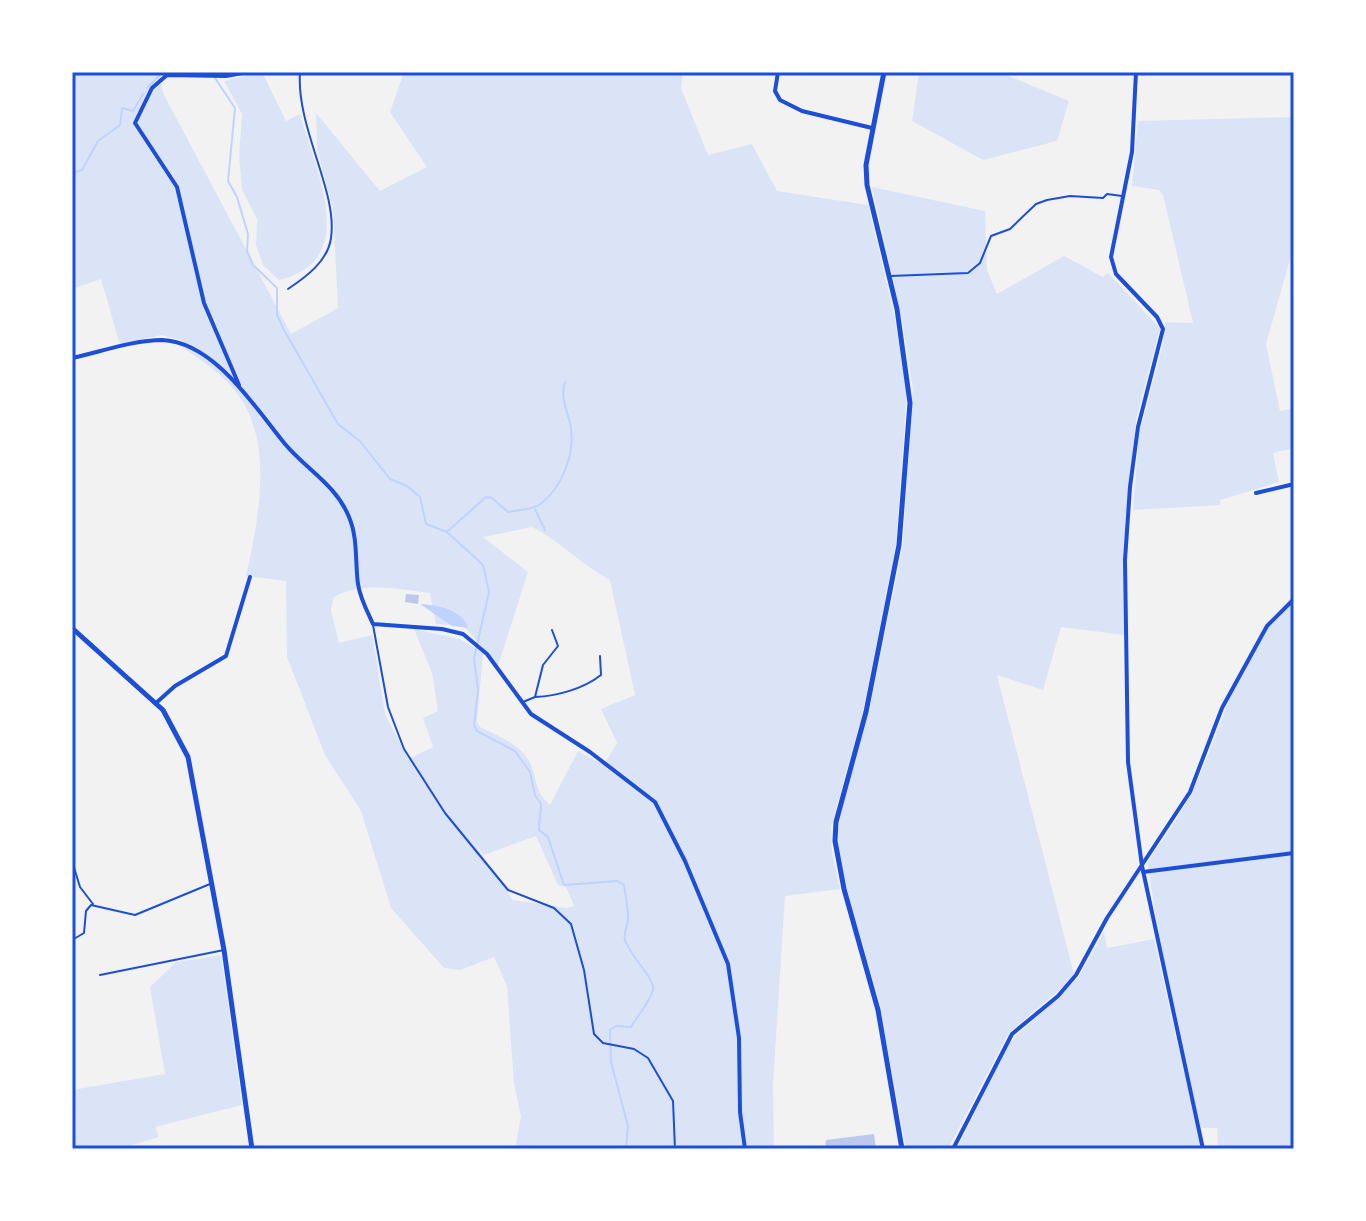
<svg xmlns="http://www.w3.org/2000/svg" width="1366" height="1221" font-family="Georgia,serif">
<rect width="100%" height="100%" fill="#f2f2f2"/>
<path fill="#dbe4f7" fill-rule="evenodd" d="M 72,72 L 159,72 L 163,93 L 291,334 L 338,308 L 333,208 L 317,149 L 316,113 L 380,191 L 427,167 L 390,112 L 404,72 L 683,72 L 681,88 L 708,155 L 752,144 L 777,191 L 868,205 L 894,315 L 907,389 L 896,544 L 863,711 L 831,827 L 832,853 L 840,889 L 785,896 L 773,1085 L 774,1149 L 515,1149 L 521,1117 L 514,1083 L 507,986 L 494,957 L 460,970 L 444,968 L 391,908 L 361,811 L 325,755 L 287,657 L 286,581 L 246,576 C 258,523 274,445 239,396 C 225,376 203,361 183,348 L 181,340 L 161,335 L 120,345 L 101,279 L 72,289 ZM 532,527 C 563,543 580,564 610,580 L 635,695 L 601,709 L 617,743 L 604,765 L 578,751 L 550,805 C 533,788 539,784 531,765 C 523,745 498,736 480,727 L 477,722 L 483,653 L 460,639 L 414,629 L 432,673 L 438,711 L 423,718 L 433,747 L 408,759 L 385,714 L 372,635 L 339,643 L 331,610 L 334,597 C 361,581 400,589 430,593 L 436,624 L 464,626 L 498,666 L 528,572 L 483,537 ZM 468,834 L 484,855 L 536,836 L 558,885 L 566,887 L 574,906 L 566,908 L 513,900 Z
M 262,72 L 286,121 L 300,114 C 315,170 362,261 279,280 L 263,265 L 256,245 L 257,219 L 242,190 L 239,157 L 242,114 L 224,81 Z
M 919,72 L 999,72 L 1069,101 L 1057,141 L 983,160 L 912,121 Z
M 1294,117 L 1294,245 L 1266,344 L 1280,411 L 1294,408 L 1294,448 L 1273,453 L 1279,482 L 1220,500 L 1220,505 L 1133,510 L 1139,435 L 1163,344 L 1165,322 L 1193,323 L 1163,195 L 1159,190 L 1132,186 L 1138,121 Z
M 872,187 L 985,211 L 987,270 L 997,294 L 1064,256 L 1103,277 L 1108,273 L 1160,328 L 1136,420 L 1125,529 L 1124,635 L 1061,627 L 1043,690 L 997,675 L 1074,974 L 1064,986 L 1008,1034 L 948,1149 L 906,1149 L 879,1001 L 840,865 L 838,839 L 840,816 L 869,713 L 903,545 L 913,389 L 902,319 Z
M 1294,602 L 1294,1149 L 1218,1149 L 1217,1128 L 1201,1128 L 1162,951 L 1147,863 C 1163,839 1181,815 1193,790 C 1222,732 1239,642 1294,602 Z
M 1104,932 L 1107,948 L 1154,939 L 1201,1149 L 957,1149 L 1008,1044 L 1078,978 Z
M 221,955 L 242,1105 L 155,1127 L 159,1137 L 119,1149 L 72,1149 L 72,1090 L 165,1074 L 150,987 L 176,962 Z"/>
<path fill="#bfd3fe" d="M 420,604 C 438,605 463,610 468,628 L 452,626 Z"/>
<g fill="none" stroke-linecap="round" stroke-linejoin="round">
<path stroke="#bfd3fe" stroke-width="2" d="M 211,72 L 235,108 L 228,181 L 237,197 L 248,234 L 247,251 L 253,265 L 277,288 L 277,315 L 284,330 L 338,424 L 360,441 L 390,479 L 407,486 L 420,497 L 426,524 L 447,532 L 483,565 L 489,592 L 474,658 L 478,690 L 474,725 L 477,731 L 515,751 L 530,772 L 535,795 L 541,804 L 539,830 L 548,837 L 564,885 L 617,881 L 624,885 C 625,893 628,908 628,916 C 629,925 623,930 625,940 C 629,954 655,979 653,989 C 651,1001 637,1016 631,1027 L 616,1026 L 610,1030 L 611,1062 L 628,1126 L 626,1149
M 147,88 L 163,72
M 72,173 L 82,170 L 98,141 L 120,125 L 122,108 L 133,111 L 143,94
M 535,509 L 545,530
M 448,531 L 486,497 L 492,498 L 508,512 C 517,510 530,510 539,505 C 563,488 578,448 569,419 C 565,406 561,396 565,382"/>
</g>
<path fill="#bdc9ec" d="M 406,594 L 419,595 L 418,604 L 405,602 Z
M 874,1134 L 876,1149 L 825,1148 L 826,1140 Z"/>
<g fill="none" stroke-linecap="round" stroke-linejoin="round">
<path stroke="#1d4ed8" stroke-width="2" d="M 890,276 L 968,273 L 980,263 L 991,236 L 1010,229 L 1036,204 L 1047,200 L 1070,196 L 1103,198 L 1107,194 L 1122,196
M 288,289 C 306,277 328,261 331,238 C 338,191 296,128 300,72
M 373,625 L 388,707 L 404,749 L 445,813 L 508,890 L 554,908 L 571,924 L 584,970 L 594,1034 L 603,1043 L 634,1049 L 648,1058 L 673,1101 L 675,1149
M 535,697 C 557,696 583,689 601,675 L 600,656
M 523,702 L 535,697 L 543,665 L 558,646 L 552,630
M 72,861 L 80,887 L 93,904
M 72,940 L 84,933 L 86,911 L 91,905 L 135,915 L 210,884
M 100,975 L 224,950"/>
<path stroke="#1d4ed8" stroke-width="4" d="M 778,72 L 775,91 L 780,100 L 802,111 L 872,128
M 1136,72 L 1132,152 L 1111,257 L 1116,274 L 1157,317 L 1163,329 L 1138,427 L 1130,487 L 1125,560 L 1128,762 L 1142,866 L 1203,1149
M 72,358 C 100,352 134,340 162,340 C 215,342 256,409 285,444 C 307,470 336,485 349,517 C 358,538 355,562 358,584 C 360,598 367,611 373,624 L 442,629 L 463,634 L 487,654 L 531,714 L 590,752 L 655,802 L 685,861 L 728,964 L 739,1038 L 740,1112 L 745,1149
M 239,385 L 204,303 L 177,187 L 135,123 L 152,88 L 167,75 L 226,76 L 248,72
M 1256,493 L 1294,484
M 156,703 L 175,686 L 226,656 L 250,577
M 1143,872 L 1294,853
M 953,1149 L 1012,1034 L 1058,996 L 1076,975 L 1107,918 L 1190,792 L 1222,708 L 1267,626 L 1294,599"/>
<path stroke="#1d4ed8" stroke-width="5" d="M 884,72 L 866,165 L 867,185 L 897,309 L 910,403 L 899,545 L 866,712 L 836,822 L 835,841 L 844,889 L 878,1010 L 902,1149
M 72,628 L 163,710 L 188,757 L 224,950 L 252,1149"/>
</g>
<rect width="1366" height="1221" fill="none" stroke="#ffffff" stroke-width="148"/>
<rect x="74" y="74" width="1218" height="1073" fill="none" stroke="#1d4ed8" stroke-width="3"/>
</svg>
